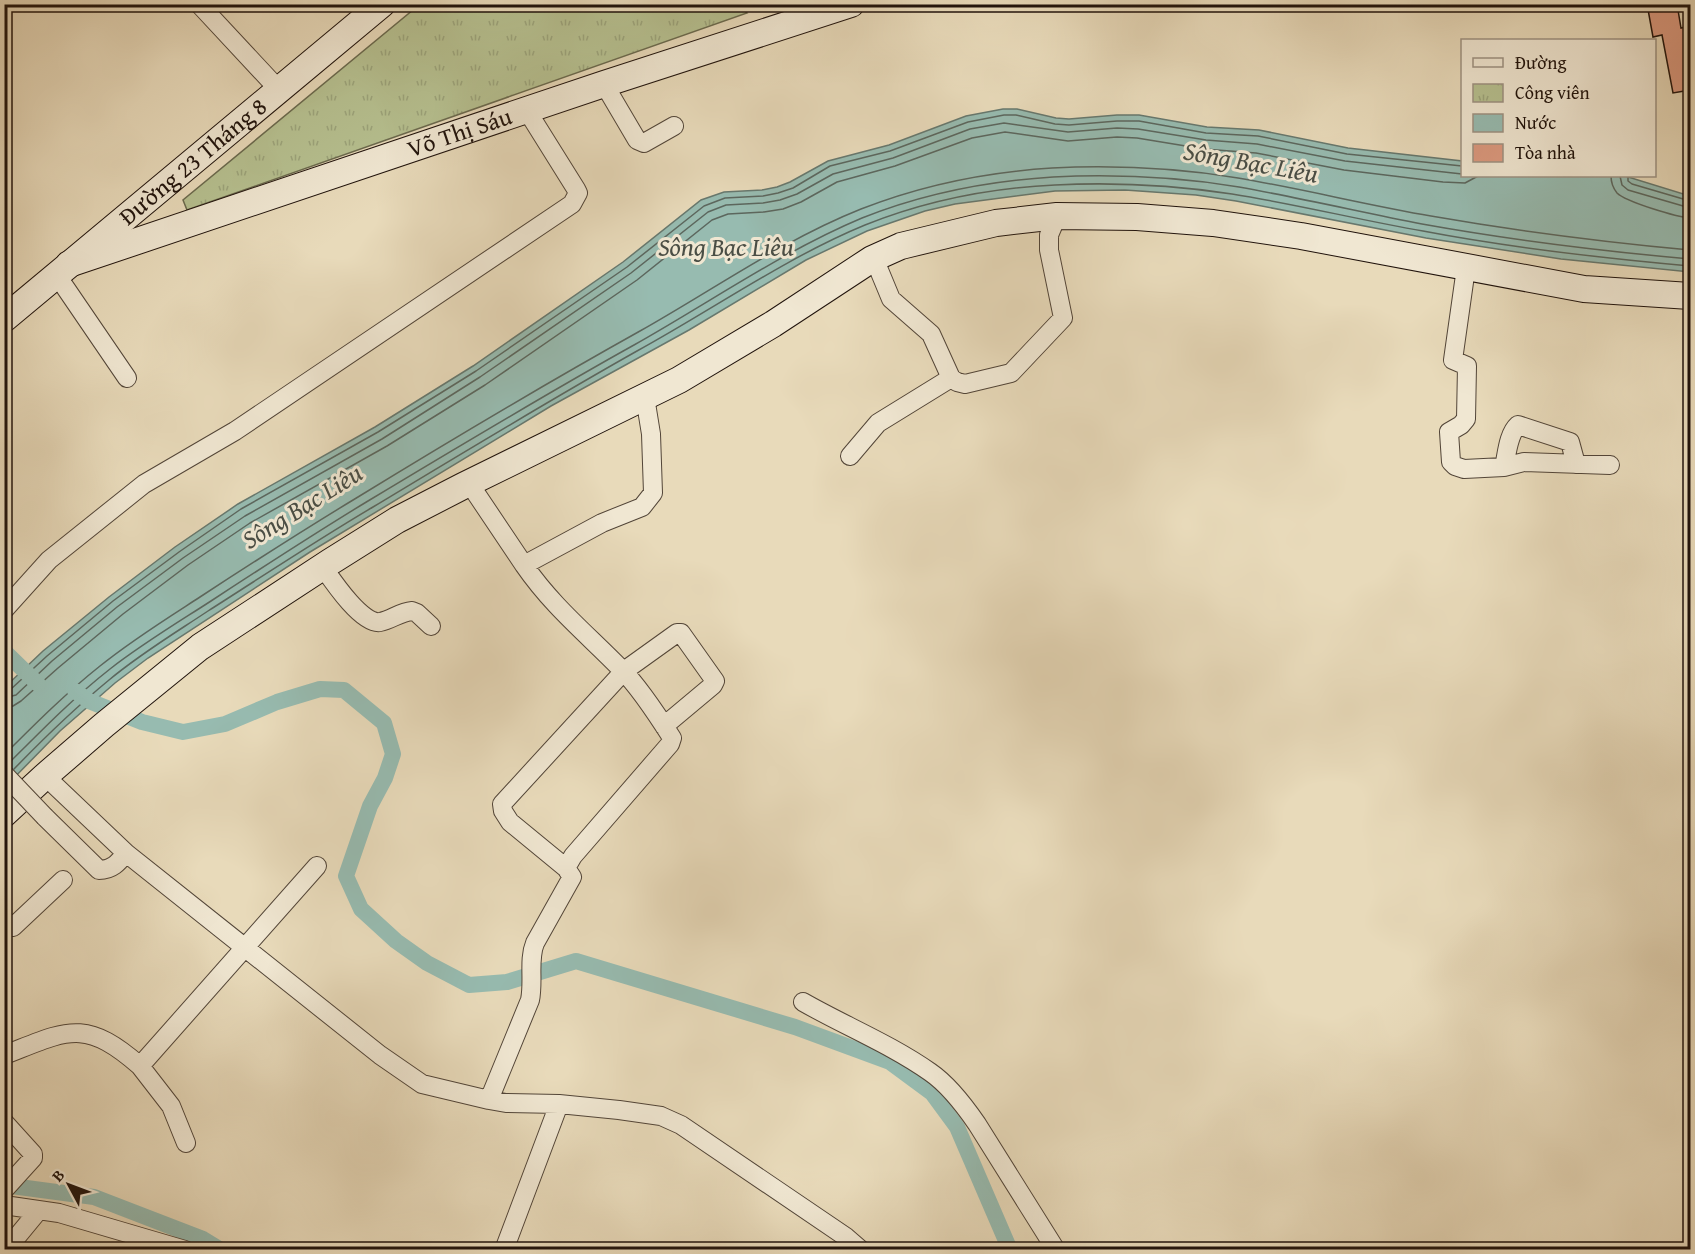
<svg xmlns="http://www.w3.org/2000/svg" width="1695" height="1254" font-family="'Gentium Book Plus',serif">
<defs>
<pattern id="park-tufts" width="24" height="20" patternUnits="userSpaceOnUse" patternTransform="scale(1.5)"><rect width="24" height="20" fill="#b6c090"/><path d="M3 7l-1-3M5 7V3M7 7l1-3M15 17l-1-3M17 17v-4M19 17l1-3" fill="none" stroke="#9ca47b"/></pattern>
</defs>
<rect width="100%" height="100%" fill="#e8daba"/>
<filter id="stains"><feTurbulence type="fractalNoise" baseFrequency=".00333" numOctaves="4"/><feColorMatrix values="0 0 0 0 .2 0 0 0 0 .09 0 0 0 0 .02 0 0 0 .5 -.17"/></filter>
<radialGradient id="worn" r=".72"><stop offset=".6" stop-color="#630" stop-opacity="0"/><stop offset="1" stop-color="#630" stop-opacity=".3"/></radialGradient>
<path fill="url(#park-tufts)" stroke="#6b6a4e" stroke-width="1.5" d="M 738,4 L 747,13 L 187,210 L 183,200 L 419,5 Z"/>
<path fill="#97bbb0" stroke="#67786e" stroke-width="1.5" d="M 1003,109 L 1017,109 L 1056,118 L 1069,119 L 1117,115 L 1139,115 L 1207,127 L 1259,130 L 1348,148 L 1462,161 L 1462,176 L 1625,176 L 1690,196 L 1690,272 L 1561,259 L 1426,238 L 1236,201 L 1196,195 L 1125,190 L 1055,191 L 955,204 L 925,211 L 867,231 L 806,260 L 689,330 L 551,406 L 310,552 L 148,658 L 115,683 L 60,731 L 5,787 L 5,687 L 43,651 L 109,597 L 175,547 L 238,504 L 375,427 L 473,366 L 623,262 L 701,200 L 724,192 L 762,190 L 777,187 L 790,182 L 828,161 L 889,145 L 966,116 Z"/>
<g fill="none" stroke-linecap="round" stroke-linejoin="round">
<path stroke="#5c675e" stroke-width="1.5" d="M 1611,176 C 1611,182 1613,188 1617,193 C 1626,202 1677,217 1690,218
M 1620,176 L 1622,185 L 1628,190 L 1690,208
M 1628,176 L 1628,181 L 1632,184 L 1690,201
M 4,690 L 11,689 L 47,656 L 113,601 L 179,552 L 241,509 L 378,432 L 476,371 L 627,267 L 704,206 L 725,198 L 763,196 L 778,193 L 793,188 L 830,166 L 890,151 L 968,122 L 1004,115 L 1016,115 L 1055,124 L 1069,125 L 1117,121 L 1139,121 L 1206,133 L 1258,136 L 1347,154 L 1462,166
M 4,698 L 16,695 L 52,661 L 117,607 L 183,558 L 245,516 L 382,439 L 480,377 L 631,273 L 708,212 L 726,205 L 763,203 L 780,200 L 797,194 L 833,174 L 893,158 L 970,129 L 1004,123 L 1068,132 L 1117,128 L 1138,129 L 1206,140 L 1257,144 L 1345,161 L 1462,174
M 4,707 L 13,706 L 21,701 L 58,668 L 123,614 L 188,565 L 250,523 L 387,446 L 485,385 L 637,280 L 712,220 L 728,214 L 764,212 L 783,209 L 801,202 L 837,182 L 895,166 L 972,138 L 1005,132 L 1068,141 L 1117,137 L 1137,138 L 1204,149 L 1256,153 L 1344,170 L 1443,182 L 1465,183 L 1478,176
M 4,755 C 35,724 66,693 100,666 C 132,640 166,619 200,597 C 252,563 305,529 358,497 C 451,440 545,384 640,331 C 713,290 783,240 861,209 C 922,185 987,172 1052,168 C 1114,165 1177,168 1238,178 C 1303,189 1367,205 1431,216 C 1517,231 1604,242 1690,250
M 8,764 C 41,731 73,698 110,669 C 142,644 177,623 211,601 C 263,567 315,533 368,501 C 456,448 544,395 634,345 C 709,303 783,251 862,218 C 922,194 988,181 1053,177 C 1115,174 1178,177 1239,187 C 1300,198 1361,212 1422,224 C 1511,240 1601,251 1690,259
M 14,769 C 44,738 75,708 109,680 C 140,654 175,633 208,611 C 263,576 317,540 373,507 C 461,454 548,401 637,351 C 712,310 787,257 865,225 C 925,201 991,188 1055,185 C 1114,182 1173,185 1232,194 C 1296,204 1359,220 1423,231 C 1512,248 1601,258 1690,266"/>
<path stroke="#97bbb0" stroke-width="16" d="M 4,651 L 38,684
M 75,691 L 89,701 L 142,722 L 183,732 L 225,724 L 277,702 L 320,689 L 344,690 L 384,723 L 393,754 L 385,778 L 370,806 L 346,876 L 361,909 L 396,941 L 427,963 L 469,985 L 507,982 L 576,961 L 795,1027 L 890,1062 L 932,1093 L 957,1127 L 1010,1250
M 4,1185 L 94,1197 L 203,1239 L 221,1250"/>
</g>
<path fill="#dc9a80" stroke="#20130c" stroke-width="1.5" d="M 1647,4 L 1677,4 L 1681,28 L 1690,26 L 1690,90 L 1673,93 L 1662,35 L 1653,37 Z"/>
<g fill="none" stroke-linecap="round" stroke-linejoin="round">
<defs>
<path id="street" d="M 199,4 L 280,91
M 604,84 L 637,140 L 644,143 L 674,126
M 874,258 L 891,299 L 931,334 L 951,378 L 957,382 L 965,384 L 1011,373 L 1063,318 L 1049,250 L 1049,235 L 1057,216
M 1466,268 L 1453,360 L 1467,366 L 1466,419 L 1461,425 L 1449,432 L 1451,462 L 1455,466 L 1464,469 L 1504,467 L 1524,462 L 1610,465
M 56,274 L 127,378
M 850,456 L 878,423 L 951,378
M 1504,467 C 1507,454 1508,434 1518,425 L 1570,442 L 1576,464
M 469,483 L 524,565 L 602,523 L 642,507 L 653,493 L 651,434 L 645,397
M 524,565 C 553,607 587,634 622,670 C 640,688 658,716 672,738 L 670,744 L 573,856 L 566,868
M 323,567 C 332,580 362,625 380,622 C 391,620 400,612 412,611 L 417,613 L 431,626
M 4,610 L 49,560 L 144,484 L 235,431 L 572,204 L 578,193 L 576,189 L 526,109
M 45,776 L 126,853 C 118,863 112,870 99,870 L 45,817
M 126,853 L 380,1055 L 422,1084 L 489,1100 L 506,1103 L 559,1104 L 619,1110 L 661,1116 L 681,1125 L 846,1237 L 861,1250
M 4,921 L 13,927 L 63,880
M 803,1002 C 845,1026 890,1044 930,1072 C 949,1085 964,1105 977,1124 L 1056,1250
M 4,1055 C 67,1031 84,1017 140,1066 L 317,866
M 140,1066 L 171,1106 L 186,1143
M 489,1100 L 530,1000 C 534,981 528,960 535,943 L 572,877 L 566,868 L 510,822 L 503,811 L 502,804 L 624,671 L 677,633 L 681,633 L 715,681 L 713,685 L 664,726
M 4,1122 L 33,1154 L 33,1158 L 4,1190
M 4,1205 L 59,1213 L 185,1250
M 6,1250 L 39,1210
M 504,1250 L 559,1104"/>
<g id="secondary">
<path id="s1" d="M 69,264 L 604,84 L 851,4"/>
<path id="s2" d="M 4,319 L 382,4"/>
<path d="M 4,814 L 45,776 L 104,725 L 200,647 L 330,562 L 397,520 L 463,486 L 679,380 L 773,324 L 872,259 L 901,246 L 996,223 L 1057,216 L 1137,217 L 1213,223 L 1301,236 L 1584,289 L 1690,296"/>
</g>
</defs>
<use href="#street" stroke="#524538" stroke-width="20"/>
<use href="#secondary" stroke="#20130c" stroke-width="28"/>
<use href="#street" stroke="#f0e7d2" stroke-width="18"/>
<use href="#secondary" stroke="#f0e7d2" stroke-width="26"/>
<defs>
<path id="street-bridge" d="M 4,774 L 45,817"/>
</defs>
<use href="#street-bridge" stroke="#524538" stroke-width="20" stroke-linecap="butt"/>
<use href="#street-bridge" stroke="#f0e7d2" stroke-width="18"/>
</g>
<g text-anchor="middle" stroke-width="6" stroke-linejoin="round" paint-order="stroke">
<g font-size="24" fill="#20130c" stroke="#f0e7d2">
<text dy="8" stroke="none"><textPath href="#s1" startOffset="412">Võ Thị Sáu</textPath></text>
<text dy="8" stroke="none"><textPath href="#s2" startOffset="246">Đường 23 Tháng 8</textPath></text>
</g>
<g font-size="26" font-style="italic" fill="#4a4e45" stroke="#f0e7d2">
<text transform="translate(1251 162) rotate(10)" y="9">Sông Bạc Liêu</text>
<text x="726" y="256">Sông Bạc Liêu</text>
<text transform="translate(302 506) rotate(-32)" y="9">Sông Bạc Liêu</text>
</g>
</g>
<rect width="1695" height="1254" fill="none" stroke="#e8daba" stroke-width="24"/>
<rect x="6" y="6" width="1683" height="1242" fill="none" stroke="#20130c" stroke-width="3"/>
<rect x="12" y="12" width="1671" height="1230" fill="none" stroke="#20130c" stroke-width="1.5"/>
<rect x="1461" y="39" width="195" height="138" fill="#f0e7d2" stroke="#9d9283" stroke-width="1.5"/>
<rect x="1473" y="58" width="30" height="9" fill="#f0e7d2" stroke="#9d9283" stroke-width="1.5"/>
<text x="1515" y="69" font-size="18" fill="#20130c">Đường</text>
<rect x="1473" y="84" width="30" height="18" fill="url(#park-tufts)" stroke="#9d9283" stroke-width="1.5"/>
<text x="1515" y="99" font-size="18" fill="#20130c">Công viên</text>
<rect x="1473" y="114" width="30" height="18" fill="#97bbb0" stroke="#9d9283" stroke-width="1.5"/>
<text x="1515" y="129" font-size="18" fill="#20130c">Nước</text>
<rect x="1473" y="144" width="30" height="18" fill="#dc9a80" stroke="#9d9283" stroke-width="1.5"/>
<text x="1515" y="159" font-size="18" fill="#20130c">Tòa nhà</text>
<g transform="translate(69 1185) rotate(311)" stroke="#f0e7d2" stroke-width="4.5" paint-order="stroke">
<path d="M0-4.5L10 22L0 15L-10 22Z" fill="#20130c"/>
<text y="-9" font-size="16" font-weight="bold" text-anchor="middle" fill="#20130c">B</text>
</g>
<rect width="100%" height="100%" filter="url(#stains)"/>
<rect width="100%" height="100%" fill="url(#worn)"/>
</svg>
